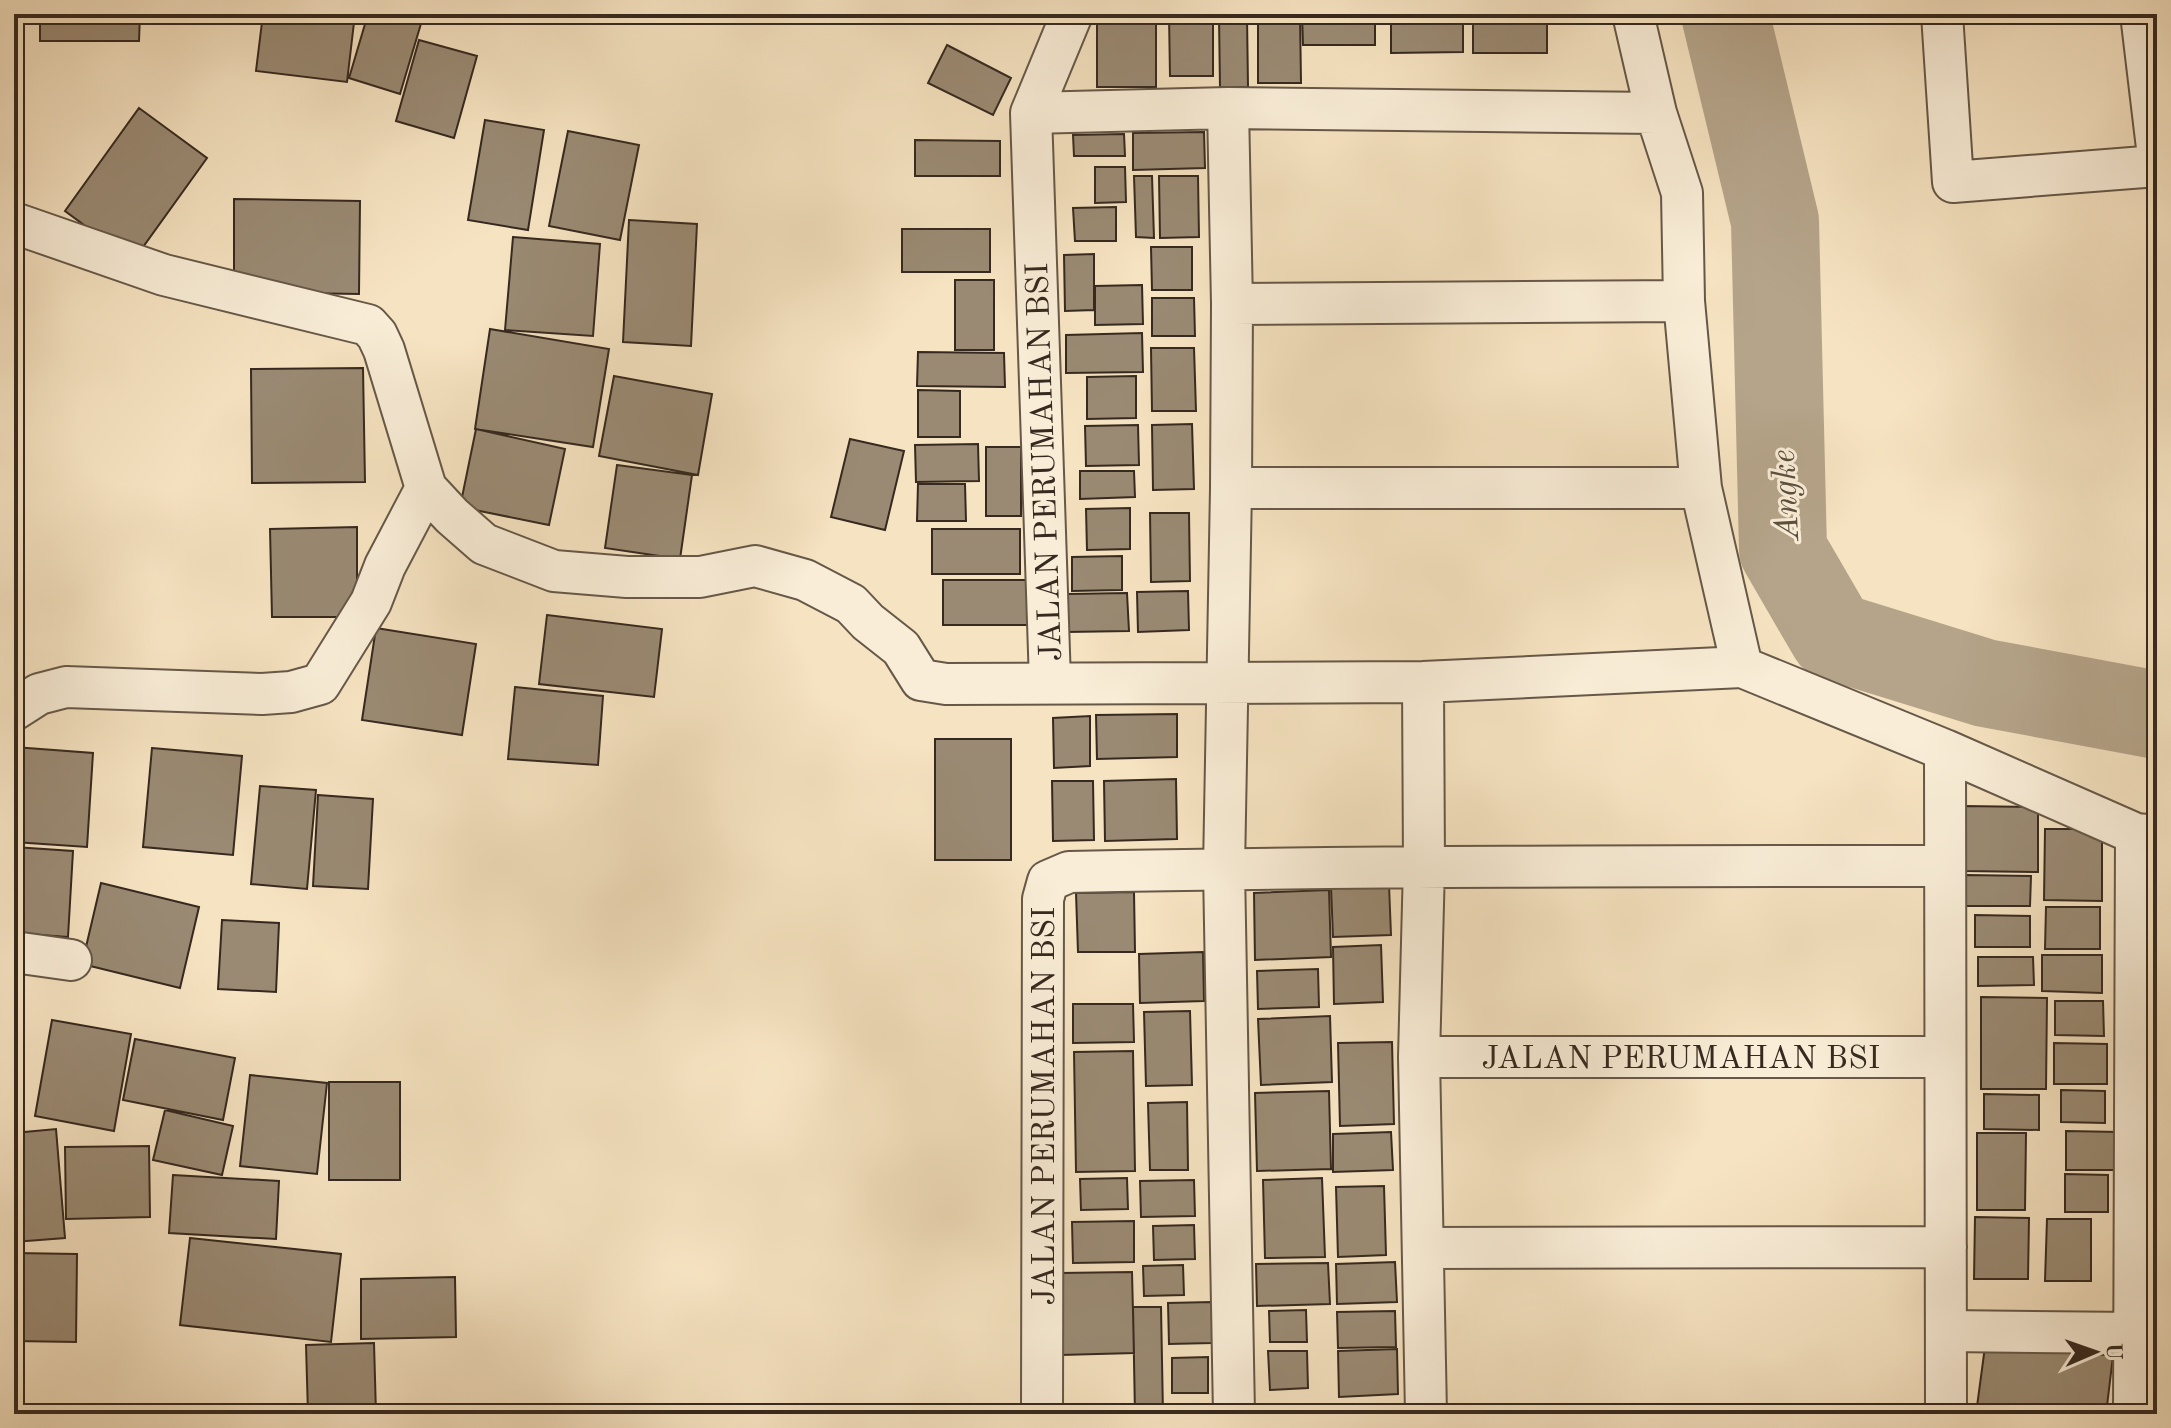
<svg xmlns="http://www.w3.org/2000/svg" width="2171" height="1428" font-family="'Old Standard TT',serif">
<rect width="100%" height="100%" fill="#f6e3c1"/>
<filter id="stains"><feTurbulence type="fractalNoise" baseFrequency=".0025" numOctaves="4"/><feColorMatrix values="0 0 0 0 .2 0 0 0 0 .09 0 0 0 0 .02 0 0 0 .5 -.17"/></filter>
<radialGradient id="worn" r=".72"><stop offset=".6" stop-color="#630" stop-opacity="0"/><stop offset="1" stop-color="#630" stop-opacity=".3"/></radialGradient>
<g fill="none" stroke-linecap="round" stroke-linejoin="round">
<path stroke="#b5a48a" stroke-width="88" d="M 1725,14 L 1775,221 L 1783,550 L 1833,636 L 1985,683 L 2157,715"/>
</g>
<path fill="#9a8a73" stroke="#36291f" stroke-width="2" d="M 14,14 L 25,14 L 23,34 L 14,33 Z
M 40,14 L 140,14 L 139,41 L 40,41 Z
M 263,14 L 355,14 L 347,82 L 256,71 Z
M 368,14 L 413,14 L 423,17 L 400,94 L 349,78 Z
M 1258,14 L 1300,14 L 1301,83 L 1258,83 Z
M 1302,14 L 1375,14 L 1375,45 L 1303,45 Z
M 1391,14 L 1463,14 L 1463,52 L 1391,53 Z
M 1473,14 L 1547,14 L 1547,53 L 1473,53 Z
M 1169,15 L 1213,15 L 1213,76 L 1170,76 Z
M 1247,16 L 1248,87 L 1220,87 L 1219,17 Z
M 1097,20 L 1156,20 L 1156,87 L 1097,87 Z
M 419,40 L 477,56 L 454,138 L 396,121 Z
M 947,45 L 1011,78 L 993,115 L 928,83 Z
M 139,108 L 207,158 L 133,261 L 65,211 Z
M 485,120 L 544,130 L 528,230 L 468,220 Z
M 568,131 L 639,145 L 620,240 L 549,226 Z
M 1204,132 L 1205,168 L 1133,170 L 1133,133 Z
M 1124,134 L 1125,156 L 1074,156 L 1073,135 Z
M 915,140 L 1000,141 L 1000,176 L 915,176 Z
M 1095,167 L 1125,167 L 1126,202 L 1095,203 Z
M 1134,176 L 1152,176 L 1154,238 L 1136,237 Z
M 1159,176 L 1198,176 L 1199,237 L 1160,238 Z
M 234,199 L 360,201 L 359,294 L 234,292 Z
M 1116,207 L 1116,241 L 1075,241 L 1073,208 Z
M 629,220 L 697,224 L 691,346 L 623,342 Z
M 902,229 L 990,229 L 990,272 L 902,272 Z
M 513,237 L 600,244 L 593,336 L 505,330 Z
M 1151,247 L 1192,247 L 1192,290 L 1152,290 Z
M 1094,254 L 1094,310 L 1065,311 L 1064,255 Z
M 955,280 L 994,280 L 994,350 L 955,350 Z
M 1142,285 L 1143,324 L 1095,325 L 1095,286 Z
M 1152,298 L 1194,298 L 1195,336 L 1152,336 Z
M 490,329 L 609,349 L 593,447 L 475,429 Z
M 1142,333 L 1143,372 L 1066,373 L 1066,335 Z
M 1151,348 L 1194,348 L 1196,411 L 1152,411 Z
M 918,352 L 1004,353 L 1005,387 L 917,386 Z
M 363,368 L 365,482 L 252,483 L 251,369 Z
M 614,376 L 712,394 L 698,475 L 599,456 Z
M 1136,376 L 1136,418 L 1087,419 L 1087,377 Z
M 918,390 L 960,391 L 960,437 L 918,437 Z
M 1192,424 L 1194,489 L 1153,490 L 1152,425 Z
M 1138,425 L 1139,465 L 1086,466 L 1085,426 Z
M 476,429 L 565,449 L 549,525 L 460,507 Z
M 850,439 L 904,451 L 885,530 L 831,517 Z
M 978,444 L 979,481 L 916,482 L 915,445 Z
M 986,447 L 1021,447 L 1021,516 L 986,516 Z
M 617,465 L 692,475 L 680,559 L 605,548 Z
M 1080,471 L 1134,471 L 1135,497 L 1080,499 Z
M 918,484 L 965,484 L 966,521 L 917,521 Z
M 1130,508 L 1130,549 L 1087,550 L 1086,509 Z
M 1150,513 L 1189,513 L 1190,581 L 1151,582 Z
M 357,527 L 357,617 L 272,617 L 270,529 Z
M 932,529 L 1020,529 L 1020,574 L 932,574 Z
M 1122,556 L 1122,590 L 1072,591 L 1072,557 Z
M 943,580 L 1032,580 L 1032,625 L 943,625 Z
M 1188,591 L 1189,630 L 1138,632 L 1137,592 Z
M 1127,593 L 1129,631 L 1067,632 L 1066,594 Z
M 547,615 L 662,629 L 654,697 L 539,684 Z
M 376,628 L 476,644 L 462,735 L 362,720 Z
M 515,687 L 603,696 L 598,765 L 508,759 Z
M 1177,714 L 1177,757 L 1097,759 L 1096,715 Z
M 1090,716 L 1090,766 L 1054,768 L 1053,718 Z
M 935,739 L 1011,739 L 1011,860 L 935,860 Z
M 14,747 L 93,753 L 87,847 L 14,842 Z
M 152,748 L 242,756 L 233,855 L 143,847 Z
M 1176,779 L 1177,839 L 1105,841 L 1104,781 Z
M 1052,781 L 1093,781 L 1094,840 L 1053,841 Z
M 260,786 L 316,790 L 307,889 L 251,884 Z
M 318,795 L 373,799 L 368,889 L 313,886 Z
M 1964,806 L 2038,807 L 2038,872 L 1963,871 Z
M 2045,829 L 2102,829 L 2102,901 L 2044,900 Z
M 14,847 L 73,851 L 68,937 L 14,933 Z
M 1966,875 L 2031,876 L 2030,906 L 1965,906 Z
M 101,883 L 199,907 L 180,988 L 82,964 Z
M 1389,885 L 1391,935 L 1333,937 L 1331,887 Z
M 1329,890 L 1331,957 L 1255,960 L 1254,893 Z
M 1134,892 L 1135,952 L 1078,952 L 1076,893 Z
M 2046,907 L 2100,907 L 2100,949 L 2045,949 Z
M 1975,915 L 2030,916 L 2030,947 L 1975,947 Z
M 222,920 L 279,923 L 276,992 L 218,989 Z
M 1381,945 L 1383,1002 L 1334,1004 L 1333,947 Z
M 1203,952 L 1204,1001 L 1140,1003 L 1139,954 Z
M 2042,955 L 2102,955 L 2102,993 L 2042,991 Z
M 1978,957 L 2033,957 L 2034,985 L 1978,986 Z
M 1318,969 L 1319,1007 L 1258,1009 L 1257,971 Z
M 1981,997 L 2047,998 L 2046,1089 L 1981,1089 Z
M 2055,1001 L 2103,1001 L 2104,1036 L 2055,1035 Z
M 1073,1004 L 1133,1004 L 1134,1042 L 1073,1043 Z
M 1190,1011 L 1192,1085 L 1146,1086 L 1144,1012 Z
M 1330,1016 L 1332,1082 L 1261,1085 L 1258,1019 Z
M 52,1020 L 131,1034 L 114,1131 L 35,1116 Z
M 135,1039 L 235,1058 L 223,1120 L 123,1100 Z
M 1392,1042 L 1394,1124 L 1340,1126 L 1338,1043 Z
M 2054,1043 L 2107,1044 L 2107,1084 L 2054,1084 Z
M 1133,1051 L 1135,1171 L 1076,1172 L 1074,1052 Z
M 250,1075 L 327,1083 L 317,1174 L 240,1166 Z
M 329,1082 L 400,1082 L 400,1180 L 329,1180 Z
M 2061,1090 L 2105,1091 L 2105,1123 L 2061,1122 Z
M 1329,1091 L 1331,1169 L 1257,1171 L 1255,1093 Z
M 1984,1094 L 2039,1095 L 2039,1130 L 1984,1129 Z
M 1187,1102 L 1188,1170 L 1150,1170 L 1148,1103 Z
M 165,1110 L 233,1126 L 222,1175 L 153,1160 Z
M 56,1129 L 65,1238 L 14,1242 L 14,1133 Z
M 2066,1131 L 2119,1132 L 2119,1170 L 2066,1170 Z
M 1391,1132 L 1393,1170 L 1333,1172 L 1333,1134 Z
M 1977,1133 L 2026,1133 L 2025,1210 L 1977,1210 Z
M 149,1146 L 150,1217 L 66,1219 L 65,1147 Z
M 2065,1174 L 2108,1175 L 2108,1212 L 2065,1212 Z
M 173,1175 L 279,1181 L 276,1239 L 169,1233 Z
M 1127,1178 L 1128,1209 L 1081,1210 L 1080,1179 Z
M 1322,1178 L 1325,1257 L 1265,1258 L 1263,1180 Z
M 1194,1180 L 1195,1216 L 1141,1217 L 1140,1181 Z
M 1384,1186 L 1386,1255 L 1338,1257 L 1336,1187 Z
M 1975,1217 L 2029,1218 L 2028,1279 L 1974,1279 Z
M 2047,1219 L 2091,1219 L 2091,1281 L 2045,1281 Z
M 1134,1221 L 1134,1262 L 1073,1263 L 1072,1222 Z
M 1194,1225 L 1195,1259 L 1154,1260 L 1153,1226 Z
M 190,1238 L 341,1254 L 331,1342 L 180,1325 Z
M 14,1253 L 77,1254 L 76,1342 L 14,1341 Z
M 1395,1262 L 1397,1302 L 1337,1304 L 1336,1264 Z
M 1328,1263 L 1330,1304 L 1257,1306 L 1256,1264 Z
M 1183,1265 L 1184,1295 L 1144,1296 L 1143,1266 Z
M 1132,1272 L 1134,1353 L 1061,1355 L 1060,1273 Z
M 455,1277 L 456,1337 L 361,1339 L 361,1279 Z
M 1212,1302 L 1212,1343 L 1169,1344 L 1168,1303 Z
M 1133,1307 L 1161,1307 L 1163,1414 L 1135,1414 Z
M 1306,1310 L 1307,1342 L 1270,1342 L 1269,1311 Z
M 1395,1311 L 1396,1347 L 1338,1348 L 1337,1312 Z
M 1986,1339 L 2113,1356 L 2106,1414 L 1976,1414 Z
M 374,1343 L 376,1414 L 308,1414 L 306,1345 Z
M 1397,1349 L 1398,1394 L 1339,1397 L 1338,1351 Z
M 1268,1351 L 1307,1351 L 1308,1388 L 1270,1390 Z
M 1208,1357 L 1208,1393 L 1172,1393 L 1172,1358 Z"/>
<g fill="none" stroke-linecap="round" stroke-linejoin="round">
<defs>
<path id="street" d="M 1633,14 L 1656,113 L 1682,193 L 1684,301 L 1701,488 L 1742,667
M 1942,14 L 1953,182 L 2157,166
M 2141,14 L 2157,148
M 1228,108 L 1232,304 L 1231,488 L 1224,869 L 1234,1414
M 1031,113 L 1228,108 L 1656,113
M 14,223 L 164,275 L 368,325 L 377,335 L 384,350 L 426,488 L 452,516 L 484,544 L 554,571 L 627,577 L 700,577 L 755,566 L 805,580 L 851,604 L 868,622 L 901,648 L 921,680 L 946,684 L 1423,682 L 1742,667 L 1945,750 L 2136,834 L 2157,836
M 1232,304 L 1684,301
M 1231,488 L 1701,488
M 1050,682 L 1031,113 L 1072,14
M 1423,682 L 1424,866 L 1419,1057 L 1426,1414
M 14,710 L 39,694 L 66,687 L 262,694 L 291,692 L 320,684 L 371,602 L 385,566 L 426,488
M 1945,750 L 1946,1414
M 14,952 L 71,960
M 1419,1057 L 1944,1057
M 1423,1248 L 1946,1247
M 1947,1331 L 2134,1333
M 1042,1414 L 1043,899 L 1048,881 L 1069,872 C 1361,866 1653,866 1945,866
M 2134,1414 L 2136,834"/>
</defs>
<use href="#street" stroke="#665848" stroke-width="44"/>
<use href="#street" stroke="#f9edd7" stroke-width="40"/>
</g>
<g text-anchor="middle" stroke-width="6" stroke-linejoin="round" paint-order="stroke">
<g font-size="32" fill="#36291f" stroke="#f9edd7">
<text transform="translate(1043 462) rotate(-92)" y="11">JALAN PERUMAHAN BSI</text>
<text x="1681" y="1068">JALAN PERUMAHAN BSI</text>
<text transform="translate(1043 1106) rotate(-90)" y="11">JALAN PERUMAHAN BSI</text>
</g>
<g font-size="34" font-style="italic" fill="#5c4e3f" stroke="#f9edd7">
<text transform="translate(1784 495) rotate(-93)" y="12">Angke</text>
</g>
</g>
<rect width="2171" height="1428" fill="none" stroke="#f6e3c1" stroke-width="48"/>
<rect x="16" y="16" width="2139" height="1396" fill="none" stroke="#36291f" stroke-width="4"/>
<rect x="24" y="24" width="2123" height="1380" fill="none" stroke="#36291f" stroke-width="2"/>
<g transform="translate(2095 1352) rotate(88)" stroke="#f9edd7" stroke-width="6" paint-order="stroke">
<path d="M0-6L14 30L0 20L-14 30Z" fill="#36291f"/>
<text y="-12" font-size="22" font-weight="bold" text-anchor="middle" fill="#36291f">U</text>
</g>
<rect width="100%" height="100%" filter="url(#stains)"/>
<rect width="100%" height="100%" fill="url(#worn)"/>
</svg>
